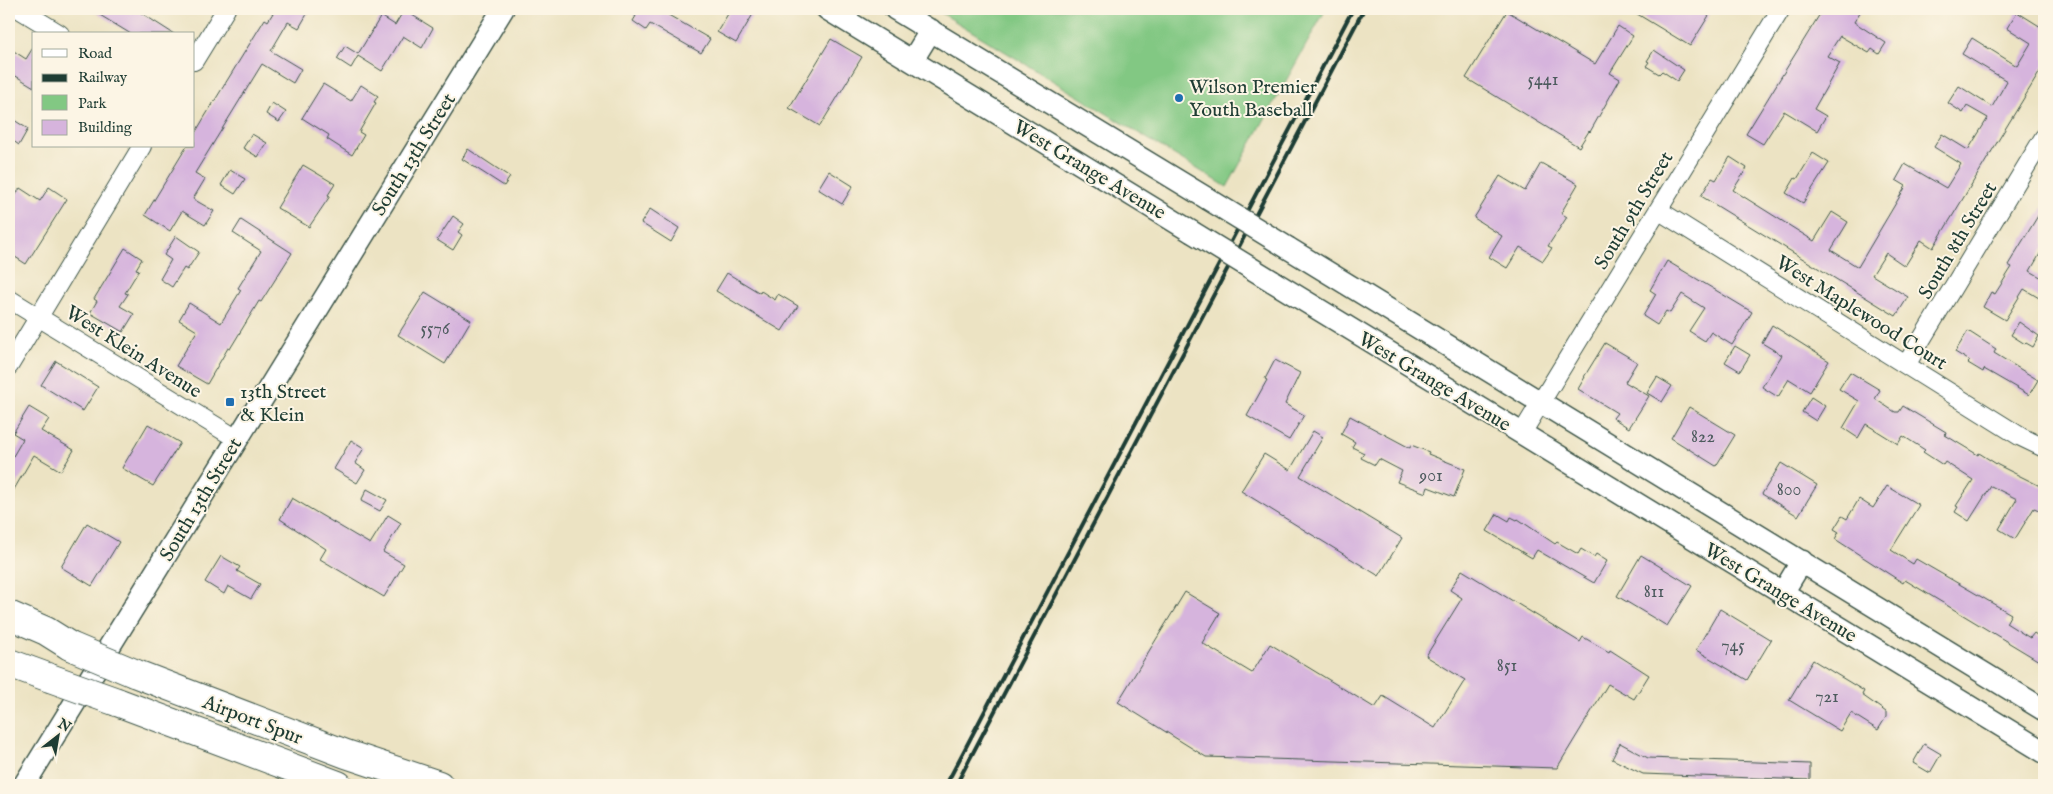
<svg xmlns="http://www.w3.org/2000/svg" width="2053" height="794" font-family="'IM FELL English',serif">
<rect width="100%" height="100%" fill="#fcf5e5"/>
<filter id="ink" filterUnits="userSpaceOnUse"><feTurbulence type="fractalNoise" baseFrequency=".02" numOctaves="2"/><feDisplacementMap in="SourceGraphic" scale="10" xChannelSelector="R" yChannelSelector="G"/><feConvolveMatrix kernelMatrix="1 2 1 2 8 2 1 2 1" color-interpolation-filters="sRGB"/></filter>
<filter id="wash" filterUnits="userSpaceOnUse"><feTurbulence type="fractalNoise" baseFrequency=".0096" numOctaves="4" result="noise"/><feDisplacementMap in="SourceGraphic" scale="20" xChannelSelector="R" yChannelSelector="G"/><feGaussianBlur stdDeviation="1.12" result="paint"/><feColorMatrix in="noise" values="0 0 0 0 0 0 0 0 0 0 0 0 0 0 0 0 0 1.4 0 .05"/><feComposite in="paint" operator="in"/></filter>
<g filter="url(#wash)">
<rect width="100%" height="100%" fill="#ece3c3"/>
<path fill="#82c883" stroke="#50825c" d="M 935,9 L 1326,9 L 1227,187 Z"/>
<g id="blocks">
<path fill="#d6b4dd" d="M 90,9 L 135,9 L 174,34 L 131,34 Z
M 266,9 L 310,9 L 299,28 L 288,22 L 271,51 L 301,69 L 293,83 L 262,64 L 195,173 L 205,179 L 193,199 L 214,211 L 205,225 L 182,211 L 170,231 L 145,215 L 187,146 L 194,146 L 194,135 L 204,118 L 265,19 L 268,21 L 273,13 Z
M 624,9 L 658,9 L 710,39 L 701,53 L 650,24 L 646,30 L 633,21 L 636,16 Z
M 731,9 L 756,9 L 736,43 L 717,32 Z
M 1629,9 L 1713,9 L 1690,46 Z
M 1823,9 L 1862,9 L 1854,22 L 1886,43 L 1879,54 L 1872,49 L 1869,53 L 1840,36 L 1827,56 L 1840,63 L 1814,109 L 1826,116 L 1817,131 L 1784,111 L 1763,144 L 1746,134 Z
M 404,10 L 433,28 L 422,48 L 403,36 L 382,71 L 358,56 L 351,68 L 337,59 L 345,46 L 358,54 L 381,16 L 395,25 Z
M 1507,11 L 1595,64 L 1618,26 L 1633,36 L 1610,73 L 1620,79 L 1590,132 L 1589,131 L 1579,147 L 1466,78 Z
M 2017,12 L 2041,27 L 2044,22 L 2044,65 L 1933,248 L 1921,240 L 1905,266 L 1886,253 L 1872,275 L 1908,297 L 1896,316 L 1701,196 L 1712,178 L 1716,180 L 1730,157 L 1747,168 L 1733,190 L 1814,241 L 1832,212 L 1848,222 L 1831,250 L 1858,267 L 1906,186 L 1896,180 L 1905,164 L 1946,188 L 1961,164 L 1934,147 L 1942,134 L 1968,150 L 1988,118 L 1967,106 L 1963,113 L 1948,103 L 1959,86 L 1992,107 L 2007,81 L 1962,54 L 1972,38 L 2017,66 L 2031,43 L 2007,28 Z
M 831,39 L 862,57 L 820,126 L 789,108 Z
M 34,46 L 34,87 L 9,72 L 9,48 L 26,59 Z
M 1654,50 L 1684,70 L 1677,81 L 1662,71 L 1659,74 L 1646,66 L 1649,62 L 1647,61 Z
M 323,84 L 351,101 L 361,85 L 378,96 L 374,102 L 376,103 L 359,132 L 364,135 L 352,155 L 327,139 L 329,135 L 302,118 Z
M 272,103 L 286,112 L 279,122 L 266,114 Z
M 14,120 L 28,129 L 19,145 L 9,138 L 9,128 Z
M 252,134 L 267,143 L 258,157 L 243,148 Z
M 468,149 L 510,177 L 504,186 L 462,159 Z
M 1813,153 L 1829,163 L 1803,203 L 1786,193 L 1795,178 L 1797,179 Z
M 1541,163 L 1578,184 L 1561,213 L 1567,217 L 1548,246 L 1552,248 L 1543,261 L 1520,247 L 1507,268 L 1489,257 L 1502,236 L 1474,218 L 1500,176 L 1525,191 Z
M 303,165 L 335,184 L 328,195 L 330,196 L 309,227 L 277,208 Z
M 230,170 L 245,179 L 235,194 L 221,185 Z
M 829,171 L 853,186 L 842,204 L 818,189 Z
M 49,187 L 67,199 L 26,264 L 9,253 L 9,206 L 20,188 L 40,201 Z
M 2044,206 L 2044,247 L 2030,271 L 2044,279 L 2044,301 L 2024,289 L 2005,320 L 1983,307 L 1991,292 L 1995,294 L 2012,267 L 2008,265 Z
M 650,209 L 679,228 L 671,242 L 641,223 Z
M 453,216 L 464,224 L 458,232 L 462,235 L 453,250 L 437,240 Z
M 241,220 L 292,253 L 261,302 L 259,301 L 230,349 L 228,348 L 207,384 L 176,366 L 197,331 L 179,320 L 189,303 L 221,323 L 241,290 L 238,288 L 261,251 L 233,233 Z
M 176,236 L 199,252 L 187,270 L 184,268 L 172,287 L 160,279 L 171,260 L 164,255 Z
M 125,248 L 142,259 L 136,269 L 139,270 L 125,293 L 128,294 L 120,306 L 134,314 L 123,332 L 90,313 L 97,301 L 94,299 Z
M 1667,261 L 1752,312 L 1732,345 L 1711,332 L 1705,341 L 1689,331 L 1704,308 L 1682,294 L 1670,313 L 1666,311 L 1657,325 L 1643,316 L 1656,294 L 1650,290 Z
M 727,273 L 760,293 L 761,291 L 775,300 L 778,294 L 798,306 L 782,331 L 716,291 Z
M 425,292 L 471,320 L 445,364 L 398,335 Z
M 2019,322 L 2039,336 L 2033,347 L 2026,343 L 2025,344 L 2011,335 Z
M 1772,325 L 1829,361 L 1810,392 L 1789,379 L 1778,397 L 1762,387 L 1782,355 L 1762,343 Z
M 1968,331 L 1996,349 L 1994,353 L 2038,380 L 2029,395 L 1984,369 L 1983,372 L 1968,363 L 1970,361 L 1955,352 Z
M 1605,343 L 1637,362 L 1625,382 L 1649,396 L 1629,428 L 1613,418 L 1617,413 L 1578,389 L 1585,377 L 1584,377 Z
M 1735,346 L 1750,355 L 1740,371 L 1725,362 Z
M 1275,360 L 1300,373 L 1285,404 L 1304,415 L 1289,440 L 1247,416 L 1267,380 L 1265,379 Z
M 56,361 L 98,387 L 83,411 L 41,385 Z
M 1850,372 L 1880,390 L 1875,399 L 1895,412 L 1899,412 L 1903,406 L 1946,432 L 1945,435 L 1978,455 L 1979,453 L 1998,465 L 2044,488 L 2044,512 L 2034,508 L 2015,539 L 1999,529 L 2017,499 L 1991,486 L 1969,521 L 1955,512 L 1958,507 L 1956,506 L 1973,480 L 1945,462 L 1943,465 L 1923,452 L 1925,450 L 1903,436 L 1898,444 L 1866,424 L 1858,438 L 1843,428 L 1859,401 L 1839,389 Z
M 1657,377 L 1672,386 L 1662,402 L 1647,393 Z
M 1811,397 L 1825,406 L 1816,421 L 1802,412 Z
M 29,407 L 49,419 L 41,431 L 74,450 L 61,471 L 34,455 L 9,498 L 9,463 L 23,439 L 13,433 Z
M 1689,407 L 1735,435 L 1716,466 L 1671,438 Z
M 1350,416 L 1410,448 L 1411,445 L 1429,452 L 1428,454 L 1465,469 L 1454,497 L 1428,487 L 1426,493 L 1397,482 L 1402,471 L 1379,459 L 1375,465 L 1361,458 L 1364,453 L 1352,447 L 1355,442 L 1341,434 Z
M 148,424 L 180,443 L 153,486 L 122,468 Z
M 1313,431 L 1323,437 L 1300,476 L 1402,538 L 1379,576 L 1241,491 L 1264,454 L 1290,470 Z
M 351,440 L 364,448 L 355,463 L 365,470 L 357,483 L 334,469 Z
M 1781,463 L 1817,485 L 1798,516 L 1762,494 Z
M 1887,486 L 1919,505 L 1891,550 L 1913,564 L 1916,559 L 2011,614 L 2006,623 L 2030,638 L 2034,633 L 2044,640 L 2044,664 L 1905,580 L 1903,583 L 1835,539 L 1839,532 L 1834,529 L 1842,516 L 1847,519 L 1859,499 L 1873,508 Z
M 367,489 L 387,500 L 380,511 L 361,501 Z
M 292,498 L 370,544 L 388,515 L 401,523 L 383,552 L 404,564 L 384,597 L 320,559 L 326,549 L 280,519 Z
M 1497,514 L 1509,521 L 1511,517 L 1517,520 L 1518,519 L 1555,544 L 1557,542 L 1578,554 L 1581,549 L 1594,557 L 1596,554 L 1607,561 L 1594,583 L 1537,550 L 1532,558 L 1487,531 Z
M 87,523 L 119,542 L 92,586 L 61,567 Z
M 1641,555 L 1692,586 L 1667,626 L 1617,596 Z
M 221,556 L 240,567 L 237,571 L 260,584 L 251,599 L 228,586 L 224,594 L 205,582 Z
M 1462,570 L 1580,642 L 1583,637 L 1609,652 L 1610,650 L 1649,675 L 1634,699 L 1608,684 L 1557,768 L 1206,757 L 1118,702 L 1185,592 L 1220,613 L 1202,643 L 1252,673 L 1270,644 L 1375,708 L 1383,696 L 1435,728 L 1465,680 L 1426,656 L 1462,598 L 1450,590 Z
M 1720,609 L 1771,640 L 1747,680 L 1696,650 Z
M 1813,660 L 1864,691 L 1862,695 L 1886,712 L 1886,717 L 1878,730 L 1851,713 L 1840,731 L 1789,700 Z
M 1620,743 L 1648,758 L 1810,764 L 1810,780 L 1643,774 L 1612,759 Z
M 1924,744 L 1941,754 L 1930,773 L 1913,763 Z"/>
</g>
</g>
<g filter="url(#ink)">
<use href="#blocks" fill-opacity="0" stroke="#3e5649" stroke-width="1"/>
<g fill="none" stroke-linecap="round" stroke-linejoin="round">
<defs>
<path id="minor" d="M 19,9 L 60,34
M 194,61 L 226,9
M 1658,210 L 2021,437 L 2044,448
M 9,299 L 237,439
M 1906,365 L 2044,137
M 9,366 L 142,146
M 1522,433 L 1781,9"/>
<path id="tertiary" d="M 827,9 L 1192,232
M 895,9 L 1208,199
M 912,61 L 931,30
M 1288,248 L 2044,710
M 1272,281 L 2044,752
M 1782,594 L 1802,561
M 24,785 L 503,9"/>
<path id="motorway" d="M 9,615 L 46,631 L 70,646
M 9,663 L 50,678
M 134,673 L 346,754 L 439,785
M 117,702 L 338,785"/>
</defs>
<use href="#minor" stroke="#3e5649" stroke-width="20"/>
<use href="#tertiary" stroke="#3e5649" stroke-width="24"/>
<use href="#motorway" stroke="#3e5649" stroke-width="30"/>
<use href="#minor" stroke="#fff" stroke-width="18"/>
<use href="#tertiary" stroke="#fff" stroke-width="21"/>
<use href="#motorway" stroke="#fff" stroke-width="28"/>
<path stroke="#1f3d34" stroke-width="4" d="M 946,785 L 1353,9
M 956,785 L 1364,9"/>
<defs>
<path id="tertiary-bridge" d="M 1208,199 L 1288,248
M 1192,232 L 1272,281"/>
<path id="motorway-bridge" d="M 70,646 L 134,673
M 50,678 L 117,702"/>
</defs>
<use href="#tertiary-bridge" stroke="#3e5649" stroke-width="24" stroke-linecap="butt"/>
<use href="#motorway-bridge" stroke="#3e5649" stroke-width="30" stroke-linecap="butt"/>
<use href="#tertiary-bridge" stroke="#fff" stroke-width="21"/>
<use href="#motorway-bridge" stroke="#fff" stroke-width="28"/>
</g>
</g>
<g fill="#1f6fb2" stroke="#fcf5e5" stroke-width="2">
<circle cx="1179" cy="98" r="5"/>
<rect x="225" y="397" width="10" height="10" rx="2.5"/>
</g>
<g text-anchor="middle" stroke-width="4" stroke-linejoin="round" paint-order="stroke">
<g font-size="18" fill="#4d5b5e">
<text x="1543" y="85">5441</text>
<text x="435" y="334">5576</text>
<text x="1703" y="442">822</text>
<text x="1431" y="481">901</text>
<text x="1789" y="495">800</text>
<text x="1654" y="597">811</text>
<text x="1733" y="651">745</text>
<text x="1507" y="671">851</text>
<text x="1827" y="702">721</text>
</g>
<g font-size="20" fill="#1f3d34" stroke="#fcf5e5" text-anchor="start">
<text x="1189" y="93">Wilson Premier<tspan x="1189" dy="23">Youth Baseball</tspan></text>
<text x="240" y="398">13th Street<tspan x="240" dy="23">&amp; Klein</tspan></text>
</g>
<g font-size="20" fill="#1f3d34" stroke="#fcf5e5">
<text transform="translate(413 154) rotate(-58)" y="7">South 13th Street</text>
<text transform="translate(1090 169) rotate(31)" y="7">West Grange Avenue</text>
<text transform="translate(1633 210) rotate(-59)" y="7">South 9th Street</text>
<text transform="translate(1957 240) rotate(-59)" y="7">South 8th Street</text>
<text transform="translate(1862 312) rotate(32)" y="7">West Maplewood Court</text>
<text transform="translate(134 351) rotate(32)" y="7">West Klein Avenue</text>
<text transform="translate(1435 381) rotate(31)" y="7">West Grange Avenue</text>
<text transform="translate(200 499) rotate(-59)" y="7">South 13th Street</text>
<text transform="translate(1781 592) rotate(31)" y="7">West Grange Avenue</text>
<text transform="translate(253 719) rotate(21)" y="7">Airport Spur</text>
</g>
</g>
<rect width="2053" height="794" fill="none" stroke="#fcf5e5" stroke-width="30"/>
<rect x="32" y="32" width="162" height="115" fill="#fcf5e5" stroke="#a4ab9e"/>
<rect x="42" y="49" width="25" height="8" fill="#ffffff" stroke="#a4ab9e"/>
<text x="78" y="58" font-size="15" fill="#1f3d34">Road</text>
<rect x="42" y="74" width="25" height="8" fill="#1f3d34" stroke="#a4ab9e"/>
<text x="78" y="82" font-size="15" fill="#1f3d34">Railway</text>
<rect x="42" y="95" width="25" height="15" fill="#82c883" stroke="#a4ab9e"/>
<text x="78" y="108" font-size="15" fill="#1f3d34">Park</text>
<rect x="42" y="120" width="25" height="15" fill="#d6b4dd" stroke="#a4ab9e"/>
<text x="78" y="132" font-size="15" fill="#1f3d34">Building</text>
<g transform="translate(58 736) rotate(31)" stroke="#fcf5e5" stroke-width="4" paint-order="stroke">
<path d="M0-4L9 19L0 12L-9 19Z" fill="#1f3d34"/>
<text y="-8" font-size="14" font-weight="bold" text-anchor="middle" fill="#1f3d34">N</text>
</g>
</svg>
